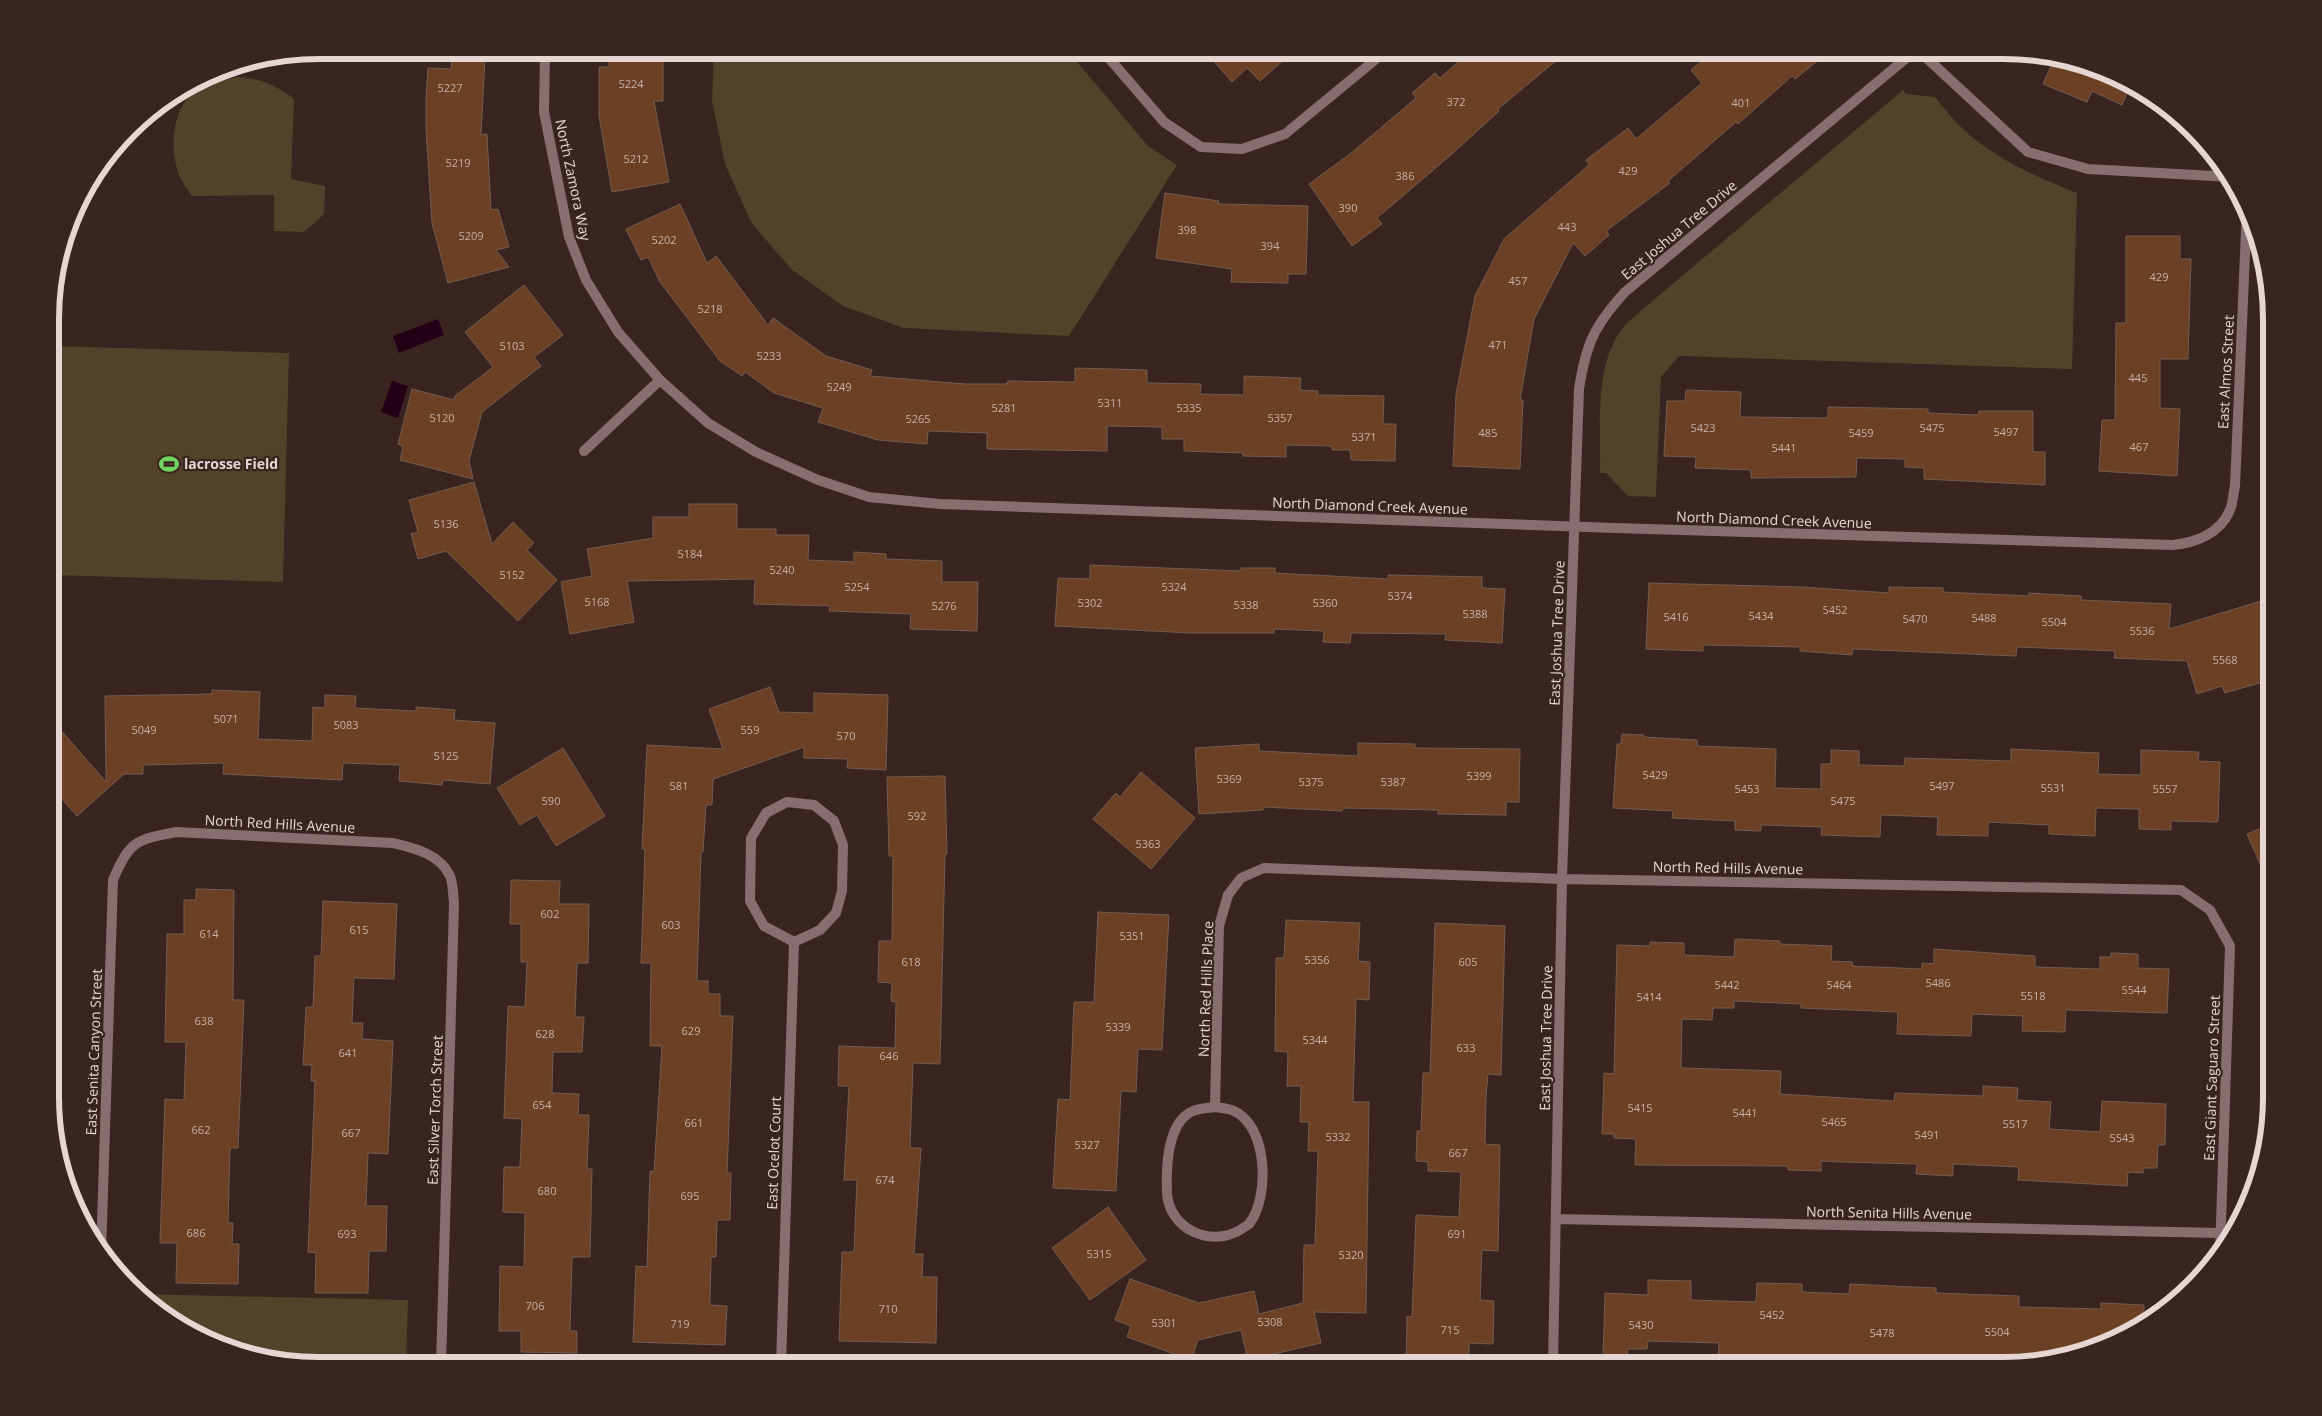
<svg xmlns="http://www.w3.org/2000/svg" width="2322" height="1416" font-family="'Open Sans',sans-serif">
<rect width="100%" height="100%" fill="#3a2420"/>
<path fill="#534129" d="M 714,50 L 1067,50 L 1148,146 L 1177,165 L 1069,336 L 904,328 L 843,306 L 791,269 L 751,222 L 725,164 L 712,100 Z
M 237,77 C 261,79 274,84 294,99 L 291,179 L 325,186 L 324,214 L 304,232 L 274,231 L 274,195 L 192,196 C 187,188 180,180 178,172 C 170,148 172,115 190,95 C 200,84 223,81 237,77 Z
M 1903,90 L 1906,94 L 1935,97 C 1944,108 1953,120 1963,129 C 1995,159 2037,177 2077,193 L 2072,369 L 1679,356 L 1661,377 L 1656,497 L 1628,496 L 1606,473 L 1600,473 C 1601,428 1594,372 1619,333 C 1625,323 1636,316 1644,308 Z
M 52,346 L 289,353 L 283,582 L 52,575 Z
M 137,1294 L 408,1300 L 406,1366 L 318,1366 L 249,1357 L 184,1330 Z"/>
<path fill="#230016" d="M 438,319 L 444,335 L 399,353 L 393,336 Z
M 392,381 L 408,386 L 398,418 L 381,412 Z"/>
<path fill="#6b4024" stroke="#725c4f" d="M 610,50 L 663,50 L 663,101 L 654,101 L 669,182 L 612,192 L 599,116 L 599,67 L 609,67 Z
M 1204,50 L 1295,50 L 1260,81 L 1247,68 L 1232,82 Z
M 1472,50 L 1569,50 L 1498,109 L 1499,111 L 1452,154 L 1377,218 L 1382,224 L 1352,246 L 1309,184 L 1350,154 L 1416,98 L 1412,93 L 1435,73 L 1440,78 Z
M 1714,50 L 1831,50 L 1795,79 L 1792,76 L 1738,124 L 1736,122 L 1668,181 L 1670,183 L 1606,231 L 1609,235 L 1585,256 L 1573,243 L 1534,319 L 1520,400 L 1523,400 L 1520,469 L 1453,466 L 1456,395 L 1475,296 L 1504,239 L 1589,165 L 1586,160 L 1628,128 L 1636,139 L 1702,83 L 1691,70 Z
M 452,56 L 485,57 L 481,135 L 487,134 L 491,210 L 498,209 L 509,247 L 496,250 L 509,267 L 448,283 L 432,223 L 426,129 L 426,98 L 428,68 L 451,69 Z
M 2055,57 L 2073,59 L 2131,83 L 2122,105 L 2092,91 L 2087,102 L 2043,84 Z
M 1165,193 L 1219,201 L 1218,204 L 1308,206 L 1306,274 L 1288,274 L 1288,283 L 1231,282 L 1232,269 L 1156,258 Z
M 680,204 L 707,263 L 716,256 L 768,325 L 773,318 L 826,356 L 872,370 L 870,376 L 965,384 L 1007,384 L 1008,381 L 1075,382 L 1075,368 L 1147,370 L 1147,383 L 1201,384 L 1200,394 L 1244,395 L 1244,376 L 1301,378 L 1300,390 L 1318,391 L 1317,395 L 1384,396 L 1383,424 L 1396,424 L 1395,461 L 1351,460 L 1350,450 L 1332,450 L 1332,446 L 1286,445 L 1286,457 L 1243,456 L 1243,453 L 1184,451 L 1184,439 L 1162,439 L 1162,427 L 1107,426 L 1107,451 L 987,449 L 987,433 L 928,431 L 927,444 L 878,440 L 818,422 L 823,408 L 774,393 L 745,372 L 742,376 L 720,361 L 660,282 L 648,257 L 641,260 L 626,229 Z
M 2126,236 L 2180,236 L 2180,259 L 2191,259 L 2188,359 L 2160,359 L 2160,408 L 2180,409 L 2177,476 L 2099,471 L 2102,420 L 2115,420 L 2116,323 L 2126,323 Z
M 524,285 L 563,335 L 534,357 L 541,366 L 482,412 L 469,461 L 473,479 L 400,460 L 403,446 L 398,444 L 412,389 L 454,400 L 455,396 L 493,367 L 465,332 Z
M 1686,390 L 1741,392 L 1740,417 L 1828,418 L 1828,407 L 1928,409 L 1928,413 L 1978,415 L 1979,411 L 2033,411 L 2033,452 L 2045,452 L 2045,485 L 1924,479 L 1924,468 L 1905,467 L 1905,459 L 1857,458 L 1856,477 L 1751,478 L 1751,470 L 1695,468 L 1696,457 L 1664,456 L 1667,401 L 1685,401 Z
M 474,482 L 492,544 L 513,522 L 534,543 L 527,550 L 557,580 L 518,621 L 446,551 L 418,559 L 411,534 L 418,532 L 409,500 Z
M 689,504 L 737,504 L 737,529 L 776,529 L 776,535 L 809,535 L 808,560 L 854,562 L 854,552 L 886,554 L 886,559 L 942,561 L 942,582 L 978,582 L 977,631 L 910,629 L 911,614 L 829,611 L 830,606 L 754,604 L 755,579 L 627,581 L 634,622 L 570,634 L 561,582 L 592,576 L 587,549 L 653,538 L 653,517 L 689,517 Z
M 1090,565 L 1241,571 L 1241,568 L 1275,568 L 1275,573 L 1388,579 L 1388,575 L 1482,577 L 1482,588 L 1505,589 L 1502,643 L 1445,640 L 1446,634 L 1351,633 L 1350,643 L 1323,642 L 1324,631 L 1274,629 L 1274,633 L 1191,633 L 1055,626 L 1058,578 L 1090,579 Z
M 1649,583 L 1801,587 L 1889,593 L 1889,587 L 1943,588 L 1943,592 L 2029,596 L 2029,593 L 2081,596 L 2081,600 L 2171,604 L 2169,629 L 2271,598 L 2271,677 L 2266,681 L 2225,693 L 2222,686 L 2197,694 L 2187,661 L 2114,658 L 2115,651 L 2017,647 L 2016,656 L 1853,649 L 1852,655 L 1800,651 L 1800,647 L 1703,645 L 1703,651 L 1646,649 Z
M 770,687 L 779,712 L 814,713 L 814,693 L 888,695 L 886,770 L 847,768 L 848,759 L 804,758 L 804,747 L 713,779 L 712,805 L 706,805 L 703,852 L 701,852 L 697,981 L 708,981 L 708,994 L 720,994 L 720,1016 L 733,1016 L 727,1173 L 731,1173 L 730,1220 L 717,1220 L 716,1257 L 711,1257 L 710,1305 L 727,1306 L 725,1345 L 633,1342 L 636,1266 L 647,1267 L 650,1171 L 654,1172 L 662,1046 L 650,1046 L 651,963 L 641,963 L 645,849 L 642,849 L 647,745 L 723,749 L 709,709 Z
M 212,690 L 260,692 L 258,739 L 312,741 L 313,707 L 325,708 L 325,695 L 356,696 L 355,708 L 416,711 L 416,707 L 455,710 L 454,720 L 495,723 L 490,784 L 443,780 L 442,785 L 399,781 L 400,765 L 343,763 L 342,780 L 223,774 L 224,763 L 143,765 L 143,774 L 124,774 L 77,816 L 52,788 L 52,720 L 106,782 L 105,696 L 212,694 Z
M 1622,734 L 1644,735 L 1644,737 L 1697,740 L 1697,746 L 1776,749 L 1775,788 L 1821,789 L 1821,764 L 1831,764 L 1831,750 L 1859,751 L 1859,765 L 1904,766 L 1905,758 L 2011,761 L 2011,749 L 2099,753 L 2098,774 L 2141,775 L 2141,750 L 2199,752 L 2198,761 L 2220,762 L 2218,822 L 2171,821 L 2171,830 L 2139,829 L 2139,809 L 2096,808 L 2095,836 L 2049,834 L 2049,825 L 1988,822 L 1988,836 L 1937,835 L 1938,817 L 1881,815 L 1880,837 L 1821,835 L 1822,827 L 1761,825 L 1761,831 L 1735,830 L 1735,821 L 1672,818 L 1673,811 L 1613,808 L 1617,744 L 1621,744 Z
M 1358,743 L 1415,744 L 1415,748 L 1520,749 L 1519,802 L 1506,802 L 1506,815 L 1438,814 L 1438,810 L 1343,808 L 1342,811 L 1263,807 L 1263,810 L 1199,814 L 1195,748 L 1259,744 L 1259,751 L 1358,756 Z
M 563,748 L 605,816 L 556,846 L 537,815 L 520,825 L 497,788 Z
M 1141,772 L 1195,818 L 1151,869 L 1093,819 L 1116,793 L 1120,797 Z
M 945,776 L 947,854 L 945,854 L 940,1064 L 913,1063 L 910,1148 L 921,1148 L 914,1254 L 923,1254 L 922,1277 L 937,1277 L 936,1343 L 839,1341 L 842,1252 L 854,1252 L 857,1180 L 844,1180 L 849,1086 L 838,1086 L 839,1046 L 895,1048 L 896,1002 L 891,1001 L 892,983 L 878,982 L 879,941 L 892,941 L 893,856 L 889,856 L 887,777 Z
M 2271,824 L 2271,889 L 2247,834 Z
M 511,880 L 560,881 L 559,904 L 589,904 L 588,963 L 577,963 L 575,1017 L 584,1017 L 582,1052 L 553,1052 L 552,1093 L 579,1094 L 578,1115 L 589,1115 L 587,1169 L 592,1169 L 590,1257 L 572,1257 L 570,1331 L 577,1331 L 577,1353 L 521,1352 L 521,1331 L 499,1331 L 500,1266 L 524,1267 L 525,1213 L 503,1212 L 504,1167 L 520,1167 L 522,1119 L 504,1118 L 508,1006 L 525,1007 L 527,962 L 521,962 L 521,924 L 510,924 Z
M 196,889 L 234,890 L 233,1000 L 244,1000 L 238,1148 L 230,1148 L 228,1223 L 233,1223 L 232,1244 L 239,1244 L 238,1284 L 176,1283 L 177,1243 L 160,1243 L 165,1099 L 184,1100 L 186,1042 L 165,1042 L 167,934 L 184,934 L 184,900 L 196,900 Z
M 323,901 L 397,904 L 394,979 L 354,978 L 352,1023 L 363,1023 L 362,1039 L 393,1041 L 388,1154 L 368,1153 L 366,1206 L 387,1206 L 386,1251 L 369,1251 L 368,1293 L 315,1293 L 316,1253 L 308,1252 L 315,1081 L 311,1081 L 312,1065 L 303,1065 L 306,1007 L 313,1007 L 315,956 L 321,956 Z
M 1098,912 L 1169,915 L 1162,1050 L 1138,1049 L 1136,1092 L 1121,1091 L 1116,1191 L 1053,1188 L 1058,1099 L 1070,1100 L 1074,1002 L 1094,1002 Z
M 1286,920 L 1360,923 L 1358,961 L 1370,962 L 1369,1000 L 1356,999 L 1353,1102 L 1369,1102 L 1366,1313 L 1314,1312 L 1321,1343 L 1248,1360 L 1241,1330 L 1198,1340 L 1191,1360 L 1127,1337 L 1131,1326 L 1115,1320 L 1130,1279 L 1199,1303 L 1254,1291 L 1259,1314 L 1303,1303 L 1304,1245 L 1315,1245 L 1318,1151 L 1308,1151 L 1309,1122 L 1300,1122 L 1301,1086 L 1287,1086 L 1288,1052 L 1275,1051 L 1276,958 L 1284,958 Z
M 1435,923 L 1505,926 L 1501,1075 L 1488,1074 L 1486,1097 L 1485,1144 L 1500,1145 L 1498,1251 L 1482,1250 L 1480,1300 L 1494,1301 L 1493,1344 L 1469,1343 L 1469,1366 L 1406,1366 L 1407,1316 L 1412,1317 L 1416,1215 L 1459,1217 L 1461,1172 L 1428,1171 L 1428,1162 L 1416,1161 L 1417,1131 L 1421,1131 L 1423,1073 L 1430,1073 Z
M 1735,939 L 1780,941 L 1780,944 L 1832,946 L 1831,961 L 1852,962 L 1853,966 L 1922,969 L 1922,963 L 1934,964 L 1934,949 L 2035,956 L 2035,967 L 2100,969 L 2100,957 L 2111,957 L 2111,953 L 2138,954 L 2138,968 L 2169,969 L 2167,1013 L 2066,1010 L 2065,1032 L 2022,1031 L 2023,1016 L 1972,1014 L 1971,1036 L 1897,1034 L 1898,1012 L 1801,1008 L 1801,1004 L 1734,1001 L 1734,1008 L 1713,1008 L 1712,1020 L 1682,1019 L 1681,1068 L 1781,1071 L 1780,1094 L 1894,1101 L 1895,1093 L 1983,1096 L 1983,1086 L 2018,1088 L 2017,1100 L 2051,1102 L 2049,1129 L 2100,1132 L 2102,1101 L 2166,1104 L 2165,1145 L 2158,1145 L 2157,1168 L 2143,1168 L 2143,1173 L 2128,1172 L 2127,1186 L 2018,1180 L 2019,1167 L 1953,1164 L 1953,1176 L 1916,1174 L 1917,1164 L 1842,1162 L 1821,1161 L 1821,1171 L 1788,1170 L 1788,1166 L 1635,1165 L 1636,1139 L 1614,1138 L 1614,1134 L 1602,1134 L 1604,1073 L 1614,1074 L 1617,945 L 1650,946 L 1650,942 L 1684,943 L 1684,955 L 1734,957 Z
M 1108,1207 L 1146,1260 L 1090,1300 L 1052,1248 Z
M 1648,1280 L 1691,1281 L 1691,1300 L 1756,1302 L 1757,1283 L 1802,1284 L 1802,1292 L 1849,1294 L 1850,1284 L 1936,1288 L 1936,1293 L 2019,1296 L 2019,1307 L 2101,1309 L 2101,1303 L 2144,1305 L 2143,1326 L 2090,1352 L 2052,1359 L 1934,1356 L 1933,1365 L 1718,1362 L 1719,1343 L 1648,1341 L 1647,1349 L 1628,1349 L 1627,1358 L 1603,1357 L 1605,1293 L 1648,1295 Z"/>
<g fill="none" stroke-linecap="round" stroke-linejoin="round">
<path stroke="#876e71" stroke-width="10" d="M 545,50 L 544,112 L 569,237 L 586,280 L 618,332 L 660,380 L 708,423 L 756,452 L 818,480 L 869,497 L 940,504 L 1615,528 L 2172,545 C 2195,543 2220,534 2230,510 C 2233,503 2233,494 2235,486 L 2247,208
M 1102,50 L 1164,122 L 1201,147 L 1242,149 L 1285,134 L 1387,50
M 1918,50 L 2028,152 L 2088,169 L 2231,177
M 584,451 L 660,380
M 787,802 L 814,805 L 834,821 L 843,845 L 842,891 L 836,913 L 820,930 L 794,942 L 764,926 L 750,901 L 751,838 L 766,813 Z
M 1215,1107 C 1209,1108 1200,1108 1193,1111 C 1167,1122 1166,1168 1167,1193 C 1169,1228 1209,1248 1240,1230 C 1242,1228 1247,1226 1249,1224 C 1270,1198 1268,1126 1234,1111 C 1229,1108 1221,1108 1215,1107 L 1219,926 L 1228,895 L 1241,878 L 1264,868 L 1562,879 L 2181,890 L 2210,910 L 2230,946 L 2220,1253
M 1557,1219 L 2221,1233
M 101,1254 L 113,880 C 130,841 135,840 176,832 L 393,843 C 414,848 440,854 450,876 C 453,883 453,895 454,903 L 441,1366
M 781,1366 L 794,942
M 1553,1366 L 1562,879 L 1579,389 C 1586,344 1594,326 1625,292 L 1916,50"/>
</g>
<defs>
<symbol id="stadium-bare" viewBox="-9 -9 18 18"><path d="M0-5a6.5 5 0 1 0 0 10a6.5 5 0 1 0 0-10ZM-3.5-1.8h7v3.6h-7Z" fill="#6fd360" stroke="#3a2420" stroke-width="2.5" paint-order="stroke"/></symbol>
</defs>
<g fill-rule="evenodd">
<use href="#stadium-bare" x="155" y="450" width="28" height="28"/>
</g>
<g text-anchor="middle" stroke-width="4.5" stroke-linejoin="round" paint-order="stroke">
<g font-size="11" fill="#c6b0a7">
<text x="631" y="88">5224</text>
<text x="450" y="92">5227</text>
<text x="1456" y="106">372</text>
<text x="1741" y="107">401</text>
<text x="636" y="163">5212</text>
<text x="458" y="167">5219</text>
<text x="1628" y="175">429</text>
<text x="1405" y="180">386</text>
<text x="1348" y="212">390</text>
<text x="1567" y="231">443</text>
<text x="1187" y="234">398</text>
<text x="471" y="240">5209</text>
<text x="664" y="244">5202</text>
<text x="1270" y="250">394</text>
<text x="2159" y="281">429</text>
<text x="1518" y="285">457</text>
<text x="710" y="313">5218</text>
<text x="1498" y="349">471</text>
<text x="512" y="350">5103</text>
<text x="769" y="360">5233</text>
<text x="2138" y="382">445</text>
<text x="839" y="391">5249</text>
<text x="1110" y="407">5311</text>
<text x="1004" y="412">5281</text>
<text x="1189" y="412">5335</text>
<text x="442" y="422">5120</text>
<text x="1280" y="422">5357</text>
<text x="918" y="423">5265</text>
<text x="1703" y="432">5423</text>
<text x="1932" y="432">5475</text>
<text x="2006" y="436">5497</text>
<text x="1488" y="437">485</text>
<text x="1861" y="437">5459</text>
<text x="1364" y="441">5371</text>
<text x="2139" y="451">467</text>
<text x="1784" y="452">5441</text>
<text x="446" y="528">5136</text>
<text x="690" y="558">5184</text>
<text x="782" y="574">5240</text>
<text x="512" y="579">5152</text>
<text x="857" y="591">5254</text>
<text x="1174" y="591">5324</text>
<text x="1400" y="600">5374</text>
<text x="597" y="606">5168</text>
<text x="1090" y="607">5302</text>
<text x="1325" y="607">5360</text>
<text x="1246" y="609">5338</text>
<text x="944" y="610">5276</text>
<text x="1835" y="614">5452</text>
<text x="1475" y="618">5388</text>
<text x="1761" y="620">5434</text>
<text x="1676" y="621">5416</text>
<text x="1984" y="622">5488</text>
<text x="1915" y="623">5470</text>
<text x="2054" y="626">5504</text>
<text x="2142" y="635">5536</text>
<text x="2225" y="664">5568</text>
<text x="226" y="723">5071</text>
<text x="346" y="729">5083</text>
<text x="144" y="734">5049</text>
<text x="750" y="734">559</text>
<text x="846" y="740">570</text>
<text x="446" y="760">5125</text>
<text x="1655" y="779">5429</text>
<text x="1479" y="780">5399</text>
<text x="1229" y="783">5369</text>
<text x="1311" y="786">5375</text>
<text x="1393" y="786">5387</text>
<text x="679" y="790">581</text>
<text x="1942" y="790">5497</text>
<text x="2053" y="792">5531</text>
<text x="1747" y="793">5453</text>
<text x="2165" y="793">5557</text>
<text x="551" y="805">590</text>
<text x="1843" y="805">5475</text>
<text x="917" y="820">592</text>
<text x="1148" y="848">5363</text>
<text x="550" y="918">602</text>
<text x="671" y="929">603</text>
<text x="359" y="934">615</text>
<text x="209" y="938">614</text>
<text x="1132" y="940">5351</text>
<text x="1317" y="964">5356</text>
<text x="911" y="966">618</text>
<text x="1468" y="966">605</text>
<text x="1938" y="987">5486</text>
<text x="1727" y="989">5442</text>
<text x="1839" y="989">5464</text>
<text x="2134" y="994">5544</text>
<text x="2033" y="1000">5518</text>
<text x="1649" y="1001">5414</text>
<text x="204" y="1025">638</text>
<text x="1118" y="1031">5339</text>
<text x="691" y="1035">629</text>
<text x="545" y="1038">628</text>
<text x="1315" y="1044">5344</text>
<text x="1466" y="1052">633</text>
<text x="348" y="1057">641</text>
<text x="889" y="1060">646</text>
<text x="542" y="1109">654</text>
<text x="1640" y="1112">5415</text>
<text x="1745" y="1117">5441</text>
<text x="1834" y="1126">5465</text>
<text x="694" y="1127">661</text>
<text x="2015" y="1128">5517</text>
<text x="201" y="1134">662</text>
<text x="351" y="1137">667</text>
<text x="1927" y="1139">5491</text>
<text x="1338" y="1141">5332</text>
<text x="2122" y="1142">5543</text>
<text x="1087" y="1149">5327</text>
<text x="1458" y="1157">667</text>
<text x="885" y="1184">674</text>
<text x="547" y="1195">680</text>
<text x="690" y="1200">695</text>
<text x="196" y="1237">686</text>
<text x="347" y="1238">693</text>
<text x="1457" y="1238">691</text>
<text x="1099" y="1258">5315</text>
<text x="1351" y="1259">5320</text>
<text x="535" y="1310">706</text>
<text x="888" y="1313">710</text>
<text x="1772" y="1319">5452</text>
<text x="1270" y="1326">5308</text>
<text x="1164" y="1327">5301</text>
<text x="680" y="1328">719</text>
<text x="1641" y="1329">5430</text>
<text x="1450" y="1334">715</text>
<text x="1997" y="1336">5504</text>
<text x="1882" y="1337">5478</text>
</g>
<g font-size="14" fill="#e5d6d3" stroke="#3a2420">
<text transform="translate(573 180) rotate(78)" y="5">North Zamora Way</text>
<text transform="translate(1679 230) rotate(-40)" y="5">East Joshua Tree Drive</text>
<text transform="translate(2226 372) rotate(-87)" y="5">East Almos Street</text>
<text transform="translate(1370 506) rotate(2)" y="5">North Diamond Creek Avenue</text>
<text transform="translate(1774 520) rotate(2)" y="5">North Diamond Creek Avenue</text>
<text transform="translate(1557 633) rotate(-88)" y="5">East Joshua Tree Drive</text>
<text transform="translate(280 824) rotate(3)" y="5">North Red Hills Avenue</text>
<text transform="translate(1728 868) rotate(1)" y="5">North Red Hills Avenue</text>
<text transform="translate(1206 989) rotate(-88)" y="5">North Red Hills Place</text>
<text transform="translate(1546 1038) rotate(-89)" y="5">East Joshua Tree Drive</text>
<text transform="translate(94 1052) rotate(-88)" y="5">East Senita Canyon Street</text>
<text transform="translate(2212 1078) rotate(-88)" y="5">East Giant Saguaro Street</text>
<text transform="translate(435 1110) rotate(-88)" y="5">East Silver Torch Street</text>
<text transform="translate(774 1153) rotate(-88)" y="5">East Ocelot Court</text>
<text transform="translate(1889 1213) rotate(1)" y="5">North Senita Hills Avenue</text>
</g>
<g font-size="14" font-weight="bold" fill="#e5d6d3" stroke="#3a2420" text-anchor="start">
<text x="184" y="469">lacrosse Field</text>
</g>
</g>
<path d="M0 0H2322V1416H0ZM319 59H2003A260 260 0 0 1 2263 319V1097A260 260 0 0 1 2003 1357H319A260 260 0 0 1 59 1097V319A260 260 0 0 1 319 59Z" fill="#3a2420" fill-rule="evenodd"/>
<path fill="none" stroke="#e5d6d3" stroke-width="6" d="M319 59H2003A260 260 0 0 1 2263 319V1097A260 260 0 0 1 2003 1357H319A260 260 0 0 1 59 1097V319A260 260 0 0 1 319 59Z"/>
</svg>
